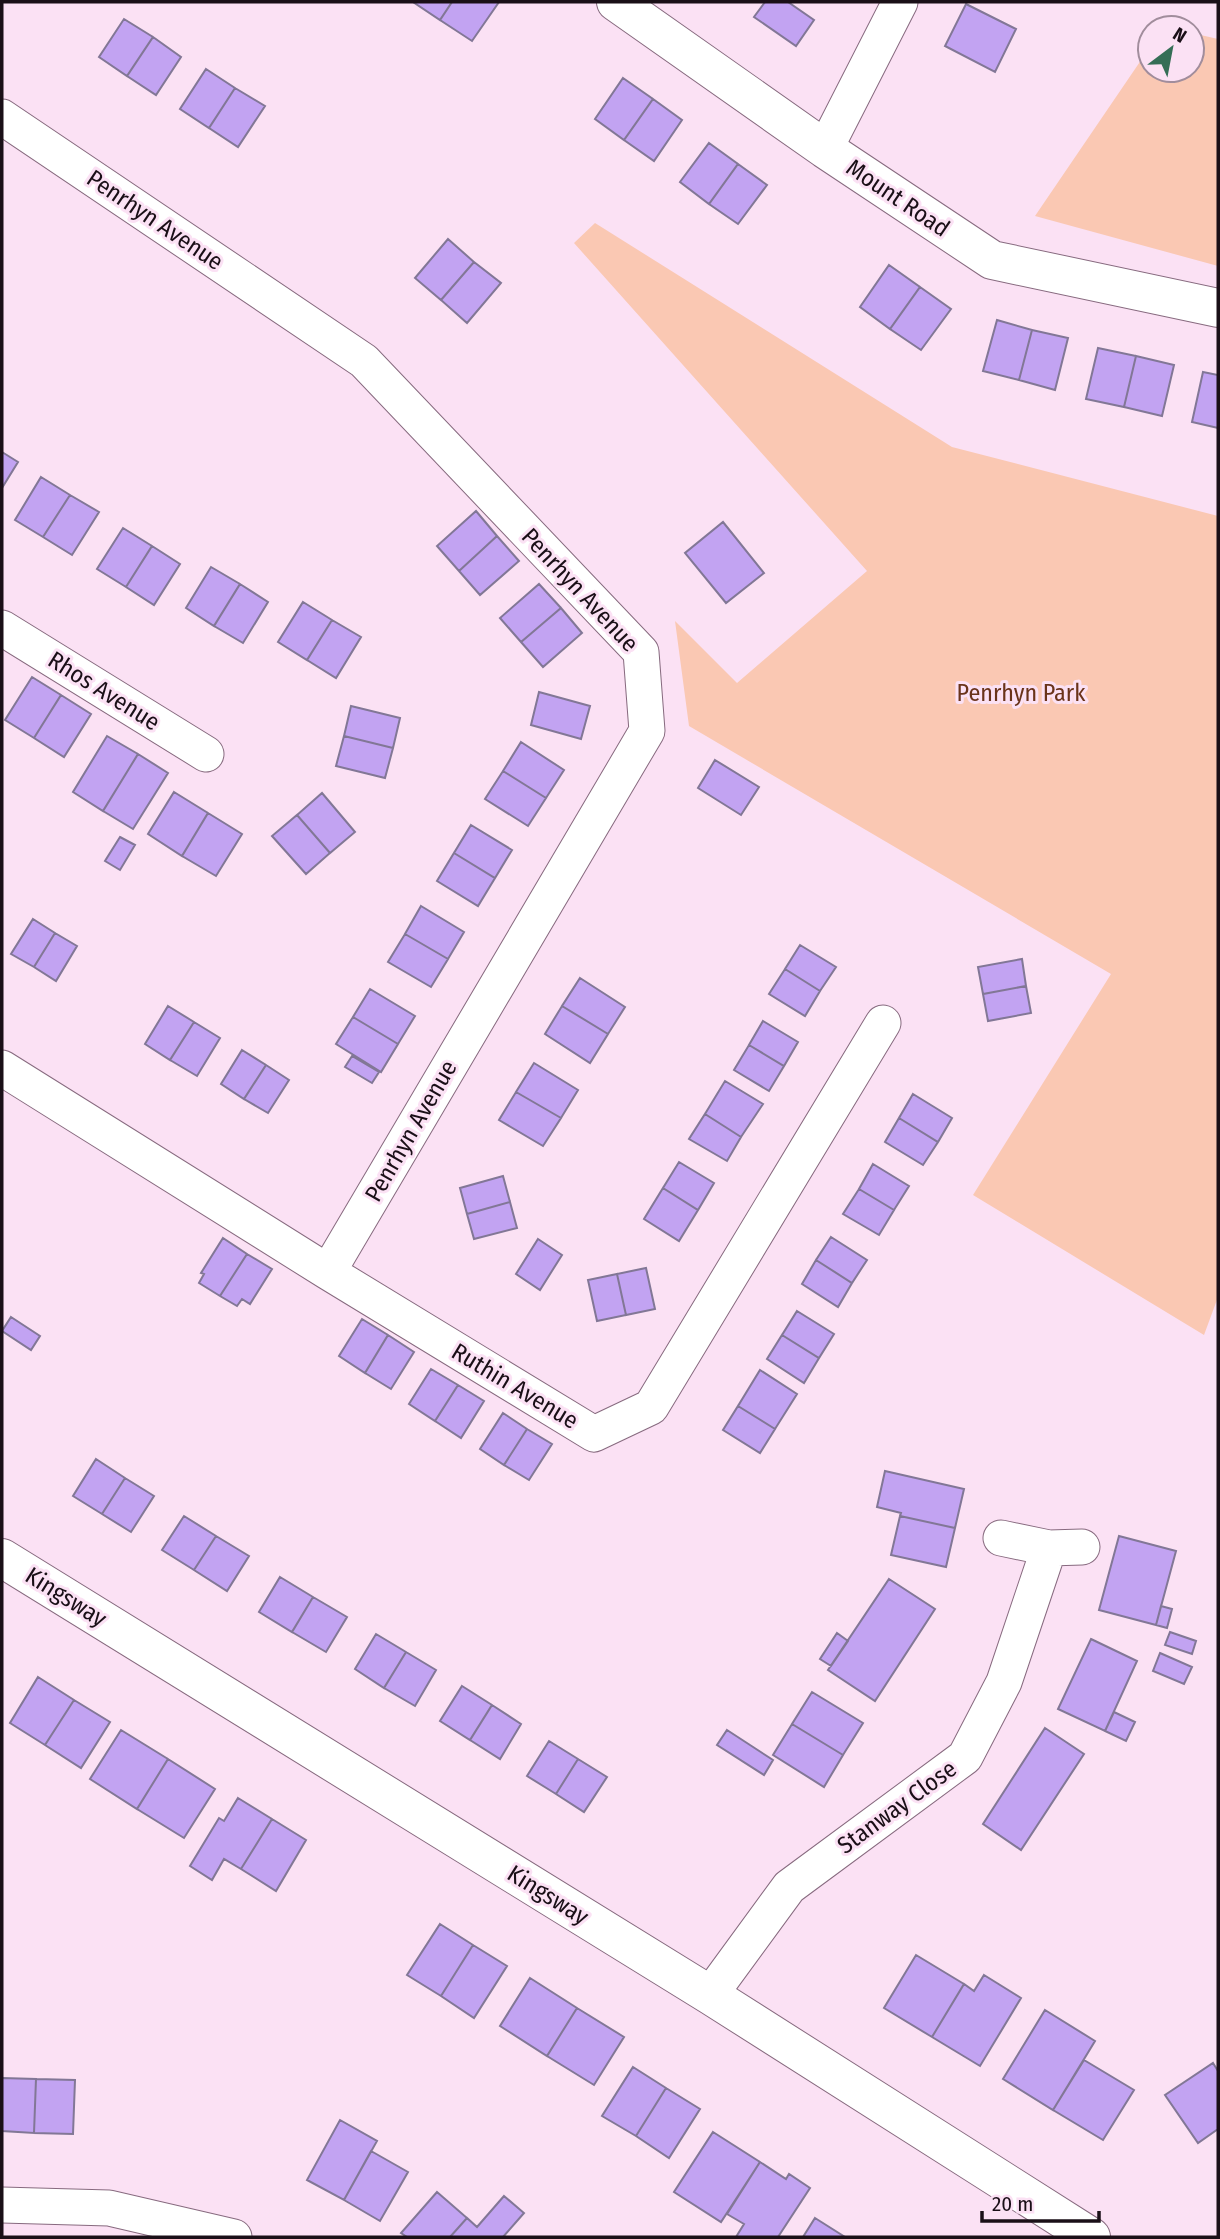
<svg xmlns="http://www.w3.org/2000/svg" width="1220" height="2239" font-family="'Fira Sans Condensed',sans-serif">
<rect width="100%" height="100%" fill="#fbe1f4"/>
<path fill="#fac8b3" d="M 1192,33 L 1218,39 L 1218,266 L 1035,216 L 1150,47 L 1150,70 L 1192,70 Z
M 595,223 L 952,447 L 1218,516 L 1218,1297 L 1204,1335 L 973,1195 L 1111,974 L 689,726 L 675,621 L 737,683 L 867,571 L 574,243 Z"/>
<path fill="#c2a3f2" stroke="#827796" stroke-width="2" d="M 413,2 L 452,2 L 440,20 Z
M 452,2 L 499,2 L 472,41 L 440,20 Z
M 765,2 L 788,2 L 814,20 L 796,46 L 754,17 Z
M 966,4 L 1016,29 L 995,72 L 945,46 Z
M 124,19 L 153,37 L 127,76 L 99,57 Z
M 153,37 L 181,57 L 156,95 L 127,76 Z
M 206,69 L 235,88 L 209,128 L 180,109 Z
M 623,78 L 653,99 L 624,140 L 595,119 Z
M 235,88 L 265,106 L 238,147 L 209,128 Z
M 653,99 L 682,120 L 654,161 L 624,140 Z
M 709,143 L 738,164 L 709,204 L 680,182 Z
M 738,164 L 767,185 L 738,224 L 709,204 Z
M 448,239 L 474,262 L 441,300 L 415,278 Z
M 474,262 L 501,283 L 467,323 L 441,300 Z
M 889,265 L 920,287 L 890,329 L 860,307 Z
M 920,287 L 951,309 L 921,350 L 890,329 Z
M 997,320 L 1032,330 L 1019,380 L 983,371 Z
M 1032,330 L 1068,338 L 1055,390 L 1019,380 Z
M 1098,348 L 1136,356 L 1124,407 L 1086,399 Z
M 1136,356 L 1174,365 L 1162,416 L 1124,407 Z
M 1203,372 L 1218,375 L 1218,428 L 1192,422 Z
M 2,452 L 18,462 L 2,488 Z
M 41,477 L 70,495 L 43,537 L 15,520 Z
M 70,495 L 99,512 L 72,555 L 43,537 Z
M 476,511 L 497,536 L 459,571 L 437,546 Z
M 723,522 L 764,573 L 726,603 L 685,553 Z
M 123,528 L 152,546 L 126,587 L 97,569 Z
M 497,536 L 519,561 L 480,595 L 459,571 Z
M 152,546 L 180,564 L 154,605 L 126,587 Z
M 211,567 L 240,584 L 214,626 L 186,608 Z
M 240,584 L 268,602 L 243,643 L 214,626 Z
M 539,584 L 561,608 L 521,642 L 500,618 Z
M 303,602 L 332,620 L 307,660 L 278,642 Z
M 561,608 L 582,633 L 543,667 L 521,642 Z
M 332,620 L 361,637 L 336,678 L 307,660 Z
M 32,677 L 61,695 L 34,738 L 5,720 Z
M 539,692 L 590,706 L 581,739 L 531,725 Z
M 61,695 L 91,714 L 64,757 L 34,738 Z
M 351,706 L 400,718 L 393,748 L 344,736 Z
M 107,736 L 138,754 L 103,811 L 73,792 Z
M 344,736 L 393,748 L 385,778 L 336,766 Z
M 521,742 L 564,770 L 546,798 L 503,771 Z
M 138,754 L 168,773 L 133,829 L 103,811 Z
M 715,760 L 759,787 L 741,815 L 698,788 Z
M 503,771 L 546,798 L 528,826 L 485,799 Z
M 174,792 L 208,813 L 182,856 L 148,834 Z
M 322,793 L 355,832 L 330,853 L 297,815 Z
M 208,813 L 242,834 L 216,876 L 182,856 Z
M 297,815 L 330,853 L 306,874 L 272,836 Z
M 471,825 L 512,850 L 495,878 L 454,853 Z
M 120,837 L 135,845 L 120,870 L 105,861 Z
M 454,853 L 495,878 L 478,906 L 437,881 Z
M 421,906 L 464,932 L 448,959 L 405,934 Z
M 33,919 L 55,933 L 34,967 L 11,954 Z
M 55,933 L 77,946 L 56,981 L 34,967 Z
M 405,934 L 448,959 L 431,987 L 388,962 Z
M 800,945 L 836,967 L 820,991 L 785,969 Z
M 1022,959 L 1026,986 L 983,994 L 978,967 Z
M 785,969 L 820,991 L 805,1016 L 769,994 Z
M 580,978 L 625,1007 L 608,1034 L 562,1006 Z
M 1026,986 L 1031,1013 L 988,1021 L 983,994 Z
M 370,989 L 415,1016 L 398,1044 L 353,1017 Z
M 168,1006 L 194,1022 L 170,1060 L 145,1044 Z
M 562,1006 L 608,1034 L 590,1063 L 545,1034 Z
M 353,1017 L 398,1044 L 381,1072 L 336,1044 Z
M 763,1021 L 798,1042 L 784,1066 L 749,1045 Z
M 194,1022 L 220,1038 L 197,1076 L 170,1060 Z
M 749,1045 L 784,1066 L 769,1091 L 734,1070 Z
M 242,1050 L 266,1065 L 244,1099 L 221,1084 Z
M 352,1056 L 379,1072 L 372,1083 L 345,1067 Z
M 534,1063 L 578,1090 L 561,1118 L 516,1092 Z
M 266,1065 L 289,1080 L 268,1113 L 244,1099 Z
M 725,1081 L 763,1104 L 741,1137 L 705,1114 Z
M 516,1092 L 561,1118 L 543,1146 L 499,1120 Z
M 913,1094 L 952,1118 L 938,1142 L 899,1118 Z
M 705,1114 L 741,1137 L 727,1161 L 689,1139 Z
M 899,1118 L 938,1142 L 923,1165 L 885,1142 Z
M 679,1162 L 714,1183 L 698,1210 L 663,1188 Z
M 873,1164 L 909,1186 L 894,1210 L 859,1189 Z
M 503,1176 L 510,1202 L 467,1214 L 460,1188 Z
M 663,1188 L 698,1210 L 679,1241 L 644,1219 Z
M 859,1189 L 894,1210 L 879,1235 L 843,1214 Z
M 510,1202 L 517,1228 L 474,1239 L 467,1214 Z
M 831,1237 L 867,1260 L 852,1283 L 816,1260 Z
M 223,1238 L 247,1254 L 220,1296 L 199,1283 L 204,1274 L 201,1273 Z
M 538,1239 L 562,1255 L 540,1290 L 516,1274 Z
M 247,1254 L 272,1269 L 250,1304 L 242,1299 L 237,1306 L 220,1296 Z
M 816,1260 L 852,1283 L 838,1307 L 802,1284 Z
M 646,1268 L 655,1309 L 626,1315 L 617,1274 Z
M 617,1274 L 626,1315 L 597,1321 L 588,1280 Z
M 797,1311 L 834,1334 L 819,1358 L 782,1335 Z
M 11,1317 L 40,1336 L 31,1350 L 2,1331 Z
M 362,1319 L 388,1335 L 365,1373 L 339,1356 Z
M 388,1335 L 414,1352 L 391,1389 L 365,1373 Z
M 782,1335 L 819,1358 L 804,1383 L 767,1359 Z
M 431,1369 L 458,1385 L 435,1421 L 409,1404 Z
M 760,1370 L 797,1394 L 775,1429 L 738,1406 Z
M 458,1385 L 484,1401 L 461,1438 L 435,1421 Z
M 738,1406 L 775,1429 L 760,1453 L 723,1430 Z
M 503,1413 L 527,1429 L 504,1465 L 480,1449 Z
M 527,1429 L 552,1444 L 529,1480 L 504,1465 Z
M 96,1459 L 125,1478 L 102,1514 L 73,1496 Z
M 885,1471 L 964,1489 L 955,1528 L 900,1516 L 901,1513 L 877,1507 Z
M 125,1478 L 154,1496 L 131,1532 L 102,1514 Z
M 184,1516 L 216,1536 L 194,1570 L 162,1550 Z
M 900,1516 L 955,1528 L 946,1567 L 891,1555 Z
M 216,1536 L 249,1556 L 227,1591 L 194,1570 Z
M 1119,1536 L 1176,1551 L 1156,1625 L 1099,1610 Z
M 280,1577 L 313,1597 L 292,1632 L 259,1612 Z
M 889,1579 L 935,1609 L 875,1701 L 828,1670 Z
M 313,1597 L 347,1617 L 326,1652 L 292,1632 Z
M 1161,1606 L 1172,1609 L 1167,1628 L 1156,1625 Z
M 1170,1632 L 1196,1641 L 1192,1654 L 1165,1645 Z
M 837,1633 L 848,1641 L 831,1666 L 820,1659 Z
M 376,1634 L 406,1652 L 384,1688 L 355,1669 Z
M 1091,1639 L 1137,1661 L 1105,1731 L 1058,1709 Z
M 406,1652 L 436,1670 L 415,1706 L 384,1688 Z
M 1160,1653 L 1192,1667 L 1184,1684 L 1153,1671 Z
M 38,1677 L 74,1700 L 45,1745 L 10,1723 Z
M 462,1686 L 492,1705 L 470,1740 L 440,1721 Z
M 812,1692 L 863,1723 L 843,1755 L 792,1724 Z
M 74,1700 L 110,1722 L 81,1768 L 45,1745 Z
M 492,1705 L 521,1724 L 500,1759 L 470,1740 Z
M 1114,1712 L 1135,1722 L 1126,1741 L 1105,1731 Z
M 792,1724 L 843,1755 L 824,1787 L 773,1755 Z
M 1045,1728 L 1084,1754 L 1021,1850 L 983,1824 Z
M 121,1730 L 168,1759 L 137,1809 L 90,1779 Z
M 727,1730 L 773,1760 L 764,1775 L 717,1745 Z
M 549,1741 L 578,1759 L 556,1794 L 527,1776 Z
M 168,1759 L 215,1789 L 184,1838 L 137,1809 Z
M 578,1759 L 607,1777 L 584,1812 L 556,1794 Z
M 238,1798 L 272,1819 L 241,1869 L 224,1859 L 212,1880 L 190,1866 L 219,1818 L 224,1821 Z
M 272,1819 L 306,1840 L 276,1891 L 241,1869 Z
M 440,1924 L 473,1945 L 441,1996 L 407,1975 Z
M 473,1945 L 507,1966 L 474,2018 L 441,1996 Z
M 916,1955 L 964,1984 L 932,2037 L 884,2008 Z
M 984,1975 L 1021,1998 L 980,2066 L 932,2037 L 964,1984 L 974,1991 Z
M 530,1978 L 577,2008 L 547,2056 L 500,2026 Z
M 577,2008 L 624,2037 L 594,2085 L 547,2056 Z
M 1045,2010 L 1095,2041 L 1053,2110 L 1003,2079 Z
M 1084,2060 L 1134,2090 L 1103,2140 L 1053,2110 Z
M 1213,2063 L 1218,2071 L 1218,2129 L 1198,2143 L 1165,2095 Z
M 633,2067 L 666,2088 L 636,2136 L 602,2116 Z
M 2,2078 L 36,2079 L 34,2133 L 2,2131 Z
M 36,2079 L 75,2080 L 73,2134 L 34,2133 Z
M 666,2088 L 700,2109 L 669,2158 L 636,2136 Z
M 340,2120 L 377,2141 L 344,2200 L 307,2180 Z
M 713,2132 L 760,2162 L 721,2222 L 674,2192 Z
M 371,2151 L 408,2172 L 380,2221 L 344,2200 Z
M 760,2162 L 786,2179 L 789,2174 L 810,2188 L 778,2237 L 736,2237 L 744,2224 L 727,2214 Z
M 437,2192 L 467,2218 L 450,2237 L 407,2237 L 401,2233 Z
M 504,2196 L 524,2213 L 503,2237 L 450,2237 L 467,2218 L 477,2227 Z
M 815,2218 L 845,2237 L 803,2237 Z"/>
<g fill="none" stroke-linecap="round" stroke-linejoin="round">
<defs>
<path id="minor" d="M 2,117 L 364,361 L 641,652 L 647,731 L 328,1272
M 825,149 L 900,2
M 2,628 L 206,754
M 2,1068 L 328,1272 L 594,1434 L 651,1407 L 883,1023
M 1001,1538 L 1049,1548 L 1082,1547
M 710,1995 L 789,1887 L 965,1757 L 1004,1682 L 1049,1548
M 2,2205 L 109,2208 L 234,2237"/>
<path id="tertiary" d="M 616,2 L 825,149 L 992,260 L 1218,308
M 2,1558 L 710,1995 L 1091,2237"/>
</defs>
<use href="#minor" stroke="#876a7f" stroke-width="37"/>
<use href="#tertiary" stroke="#876a7f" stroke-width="40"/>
<use href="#minor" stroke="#fff" stroke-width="35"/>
<use href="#tertiary" stroke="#fff" stroke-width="38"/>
</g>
<g text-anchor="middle" stroke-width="6" stroke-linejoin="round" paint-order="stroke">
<g font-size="24" fill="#1a0f17" stroke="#fbe1f4">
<text transform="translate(898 198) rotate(34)" y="8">Mount Road</text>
<text transform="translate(155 220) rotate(34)" y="8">Penrhyn Avenue</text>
<text transform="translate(580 590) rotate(47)" y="8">Penrhyn Avenue</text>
<text transform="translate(104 691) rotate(32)" y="8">Rhos Avenue</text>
<text transform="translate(411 1131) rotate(-60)" y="8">Penrhyn Avenue</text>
<text transform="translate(515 1386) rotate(31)" y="8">Ruthin Avenue</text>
<text transform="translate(66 1597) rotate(32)" y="8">Kingsway</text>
<text transform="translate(897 1807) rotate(-36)" y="8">Stanway Close</text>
<text transform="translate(548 1895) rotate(32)" y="8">Kingsway</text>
</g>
<g font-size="24" fill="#6a331a" stroke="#fbe1f4">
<text x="1021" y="701">Penrhyn Park</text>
</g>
</g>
<rect width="1220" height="2239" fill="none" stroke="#1a0f17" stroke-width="7"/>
<g transform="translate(1171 49) rotate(32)"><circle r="33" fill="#fbe1f4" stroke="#a18d9c" stroke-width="2"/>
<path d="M0-5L12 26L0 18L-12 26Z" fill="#356e56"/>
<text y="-10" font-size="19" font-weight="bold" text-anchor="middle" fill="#1a0f17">N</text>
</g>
<path d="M982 2211v10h117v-10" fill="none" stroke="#1a0f17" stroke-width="3.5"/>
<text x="992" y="2211" font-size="21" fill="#1a0f17" stroke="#fbe1f4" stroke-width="5" paint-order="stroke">20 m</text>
</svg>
